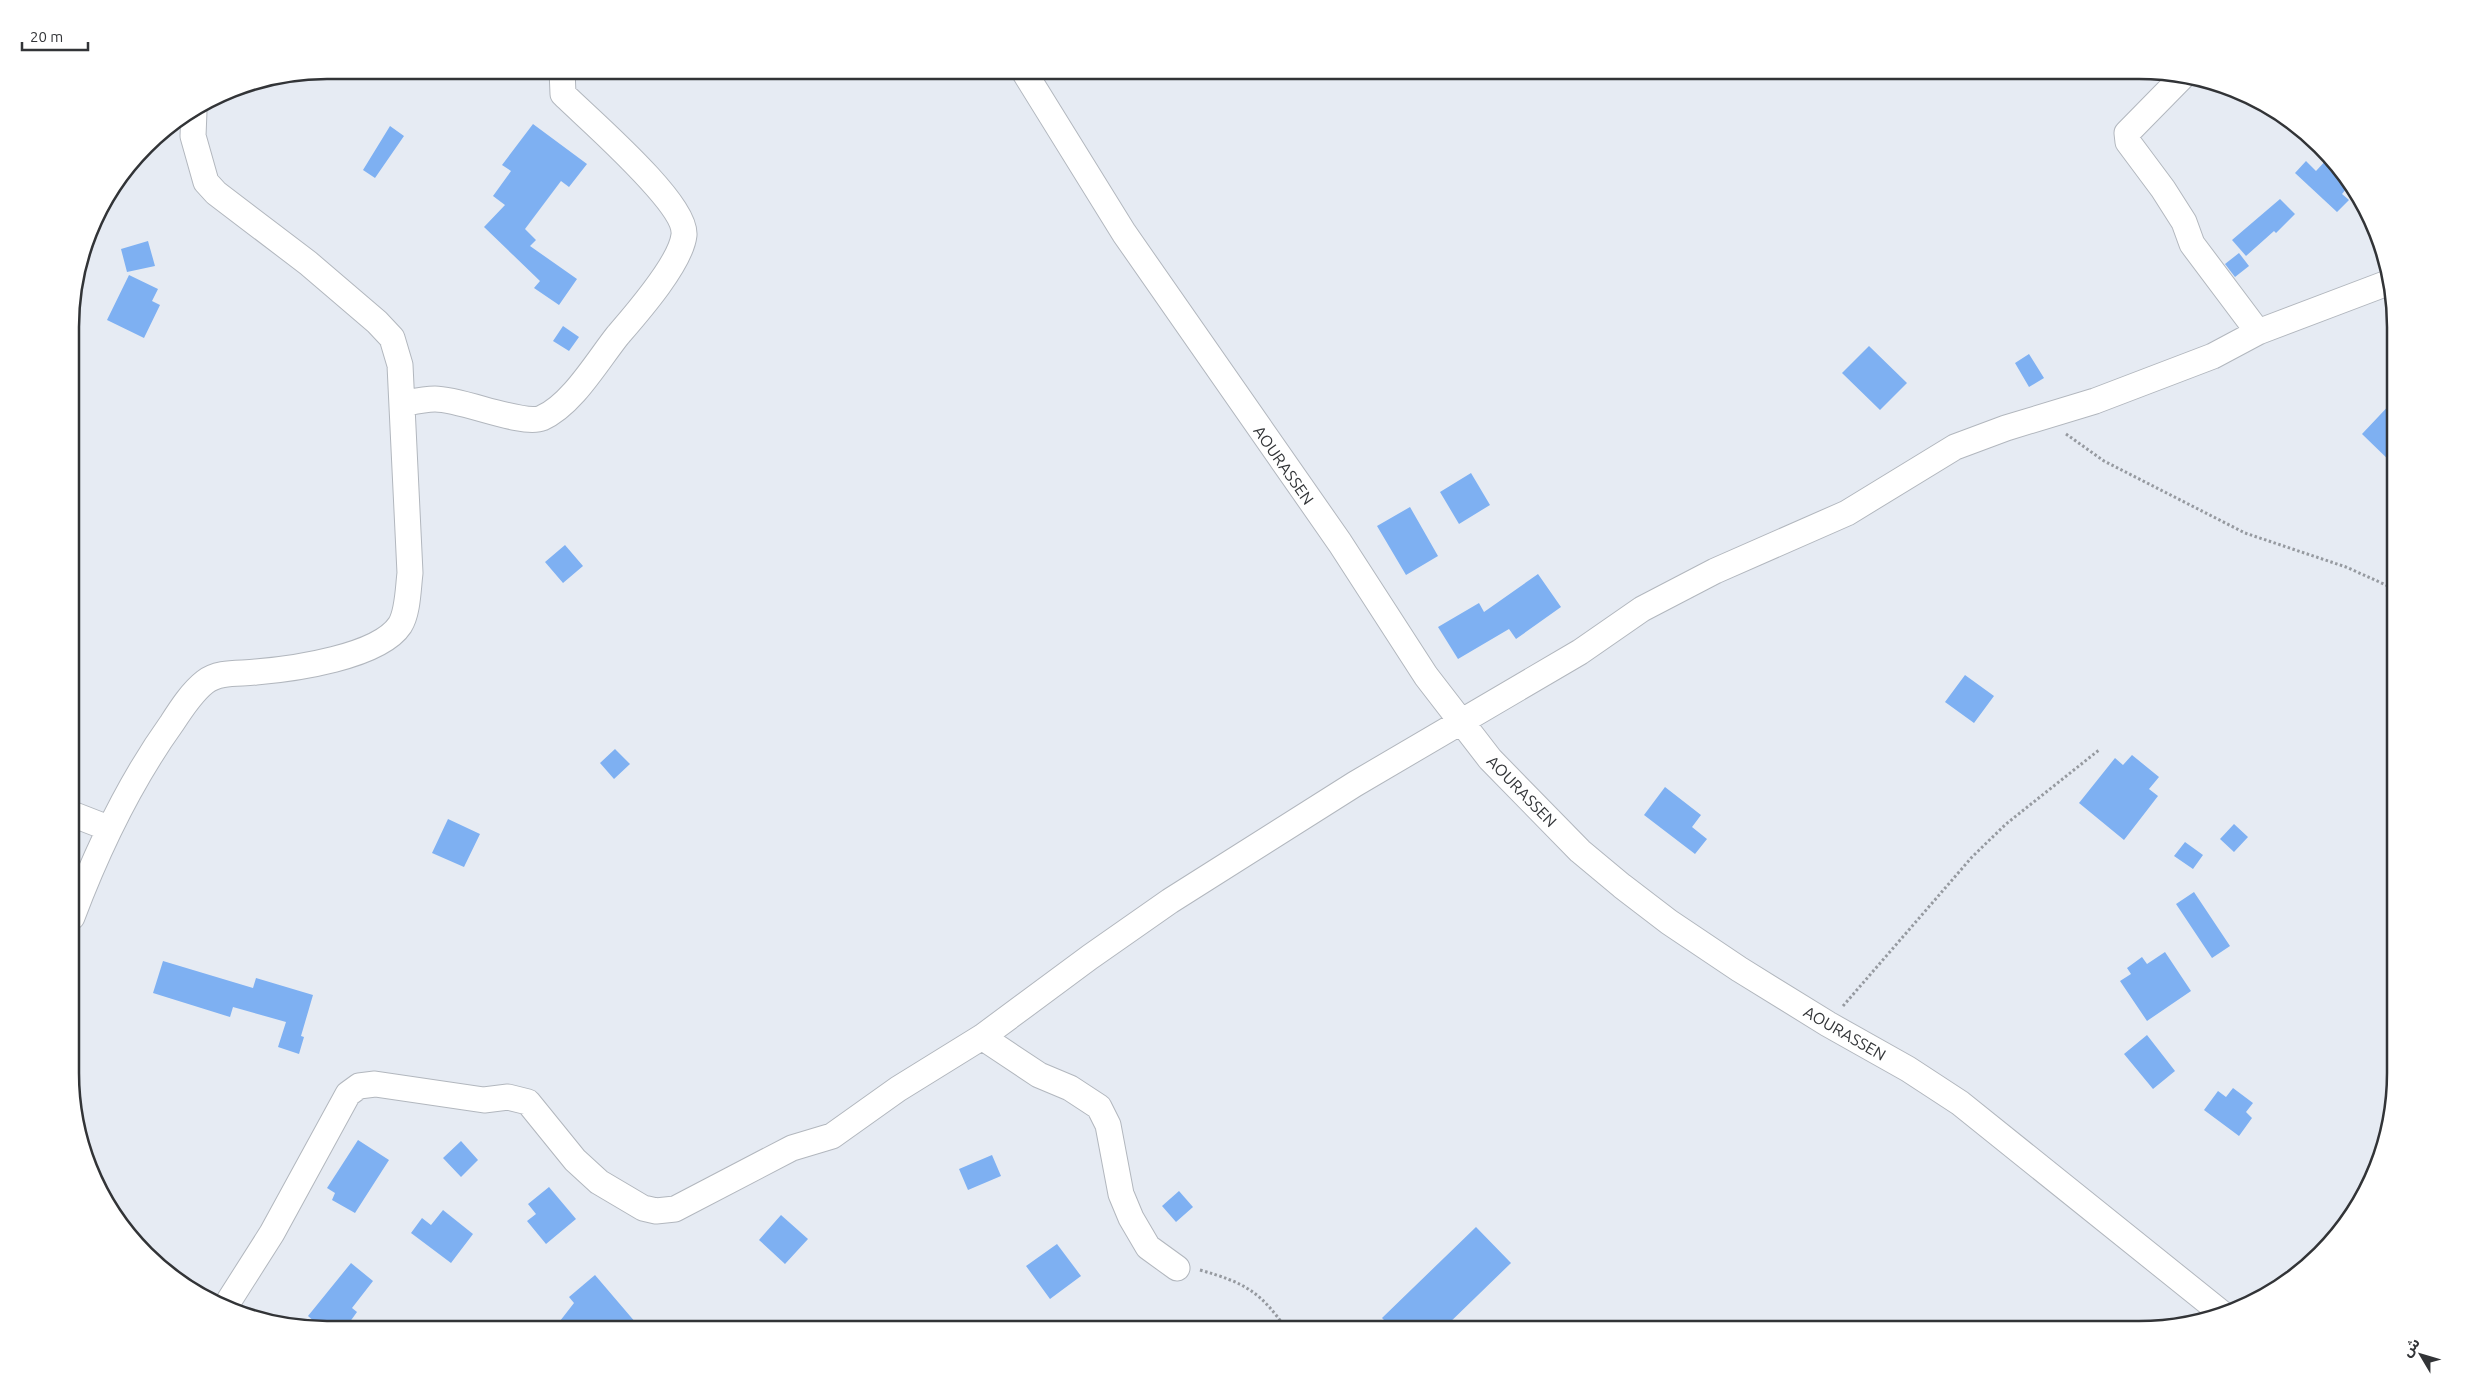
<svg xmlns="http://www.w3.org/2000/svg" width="2466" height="1400" font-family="Ubuntu,'Noto Sans Arabic',sans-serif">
<rect width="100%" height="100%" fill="#e6ebf3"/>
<path fill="#7eb0f2" d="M 533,124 L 587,164 L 569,187 L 561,181 L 525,229 L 536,240 L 530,246 L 577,279 L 559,305 L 534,288 L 540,281 L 484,227 L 505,205 L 493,196 L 511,171 L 502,165 Z
M 390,126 L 404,136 L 375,178 L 363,170 Z
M 2329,157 L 2351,183 L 2342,194 L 2349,200 L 2337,212 L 2295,173 L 2306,161 L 2316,171 Z
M 2280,199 L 2295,214 L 2276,233 L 2274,231 L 2246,256 L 2232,240 Z
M 148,241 L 155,266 L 127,272 L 121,249 Z
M 2239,253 L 2249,266 L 2235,277 L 2225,264 Z
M 129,275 L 158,289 L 152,301 L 160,305 L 144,338 L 107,320 Z
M 563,326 L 579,337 L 569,351 L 553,341 Z
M 1869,346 L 1907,383 L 1880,410 L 1842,373 Z
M 2029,354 L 2044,378 L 2029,387 L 2015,363 Z
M 2395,399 L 2395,466 L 2362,434 Z
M 1471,473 L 1490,505 L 1459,524 L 1440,492 Z
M 1410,507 L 1438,556 L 1406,575 L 1377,526 Z
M 565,545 L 583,566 L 563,583 L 545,562 Z
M 1538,574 L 1561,607 L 1516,639 L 1509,629 L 1458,659 L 1438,627 L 1479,603 L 1484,612 Z
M 1965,675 L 1994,696 L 1974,723 L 1945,702 Z
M 615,749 L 630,764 L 614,779 L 600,763 Z
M 2132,755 L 2159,777 L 2149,789 L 2158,796 L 2124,840 L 2079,803 L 2115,758 L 2123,765 Z
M 1665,787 L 1701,815 L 1692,827 L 1707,839 L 1695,854 L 1644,815 Z
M 448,819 L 480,834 L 464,867 L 432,853 Z
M 2234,824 L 2248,837 L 2234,852 L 2220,839 Z
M 2185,842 L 2203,855 L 2193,869 L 2174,856 Z
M 2194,892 L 2230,946 L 2212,958 L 2176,904 Z
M 2165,952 L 2191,991 L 2147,1021 L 2120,981 L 2131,974 L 2127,968 L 2142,957 L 2147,964 Z
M 163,961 L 253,988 L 256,978 L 313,995 L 301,1036 L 304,1037 L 299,1054 L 278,1047 L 286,1022 L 233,1007 L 230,1017 L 153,993 Z
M 2147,1035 L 2175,1071 L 2153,1089 L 2124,1054 Z
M 2233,1088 L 2253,1103 L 2246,1112 L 2252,1118 L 2239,1136 L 2204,1110 L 2218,1091 L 2226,1097 Z
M 358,1140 L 389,1160 L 355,1213 L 332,1200 L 335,1193 L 327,1188 Z
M 461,1141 L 478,1160 L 461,1177 L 443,1158 Z
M 992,1155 L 1001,1176 L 968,1190 L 959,1169 Z
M 549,1187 L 576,1219 L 546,1244 L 527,1221 L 536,1214 L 528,1204 Z
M 1179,1191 L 1193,1207 L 1176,1222 L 1162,1206 Z
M 443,1210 L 473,1234 L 451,1263 L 411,1233 L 422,1218 L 431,1225 Z
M 781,1215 L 808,1239 L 785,1264 L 759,1240 Z
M 1476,1227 L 1511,1263 L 1442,1330 L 1394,1330 L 1382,1318 Z
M 1057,1244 L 1081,1276 L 1050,1299 L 1026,1266 Z
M 351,1263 L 373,1281 L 352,1308 L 357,1312 L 344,1330 L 324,1330 L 308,1316 Z
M 595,1275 L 642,1330 L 553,1330 L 574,1303 L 569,1297 Z"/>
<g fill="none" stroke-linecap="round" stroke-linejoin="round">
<defs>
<path id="minor" d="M 1023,70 L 1124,233 L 1340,543 L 1426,676 L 1490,759 L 1580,851 L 1622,886 L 1669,922 L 1739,969 L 1828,1024 L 1908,1069 L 1960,1103 L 2224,1315
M 2183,76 L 2127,133 L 2128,142 L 2163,189 L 2184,222 L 2192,244 L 2258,332
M 402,404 C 412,402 424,399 435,399 C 462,399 522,426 542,418 C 572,405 598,360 618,335 C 637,313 681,263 684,235 C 687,203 587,118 563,94 L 562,70
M 72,814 L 108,828
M 72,917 C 98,848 129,783 172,723 C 181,709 192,692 205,682 C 219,671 240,674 256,672 C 293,669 379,657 400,625 C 408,612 408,589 410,573 L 400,365 L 392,338 L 377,322 L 308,263 L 216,193 L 206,182 L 193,136 L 194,111
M 982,1037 L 1039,1075 L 1070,1088 L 1099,1107 L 1108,1125 L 1121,1194 L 1131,1218 L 1148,1247 L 1177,1268
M 225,1307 L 272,1233 L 348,1094 L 359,1086 L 375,1084 L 484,1100 L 508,1097 L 528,1102 L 575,1160 L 599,1182 L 643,1208 L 656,1211 L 675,1209 L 792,1148 L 832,1136 L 898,1089 L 982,1037 L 1090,957 L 1170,901 L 1355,784 L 1580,652 L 1642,609 L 1715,571 L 1847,513 L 1955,447 L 2006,428 L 2095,401 L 2213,356 L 2258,332 L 2390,282"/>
</defs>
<use href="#minor" stroke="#b2b7be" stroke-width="27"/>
<path stroke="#969aa0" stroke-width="3" stroke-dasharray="2.5 2.5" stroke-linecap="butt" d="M 2066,434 L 2104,461 L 2245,533 L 2346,567 L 2395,589
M 1843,1006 L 1972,857 L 2006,824 L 2099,750
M 1200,1270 C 1245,1283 1260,1291 1287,1330"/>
<use href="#minor" stroke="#fff" stroke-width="25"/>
</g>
<g text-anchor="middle" stroke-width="4" stroke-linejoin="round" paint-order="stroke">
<g font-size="16" fill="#323437" stroke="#fff">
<text transform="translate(1284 465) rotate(55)" y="6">AOURASSEN</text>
<text transform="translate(1522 791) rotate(46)" y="6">AOURASSEN</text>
<text transform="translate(1845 1033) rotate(30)" y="6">AOURASSEN</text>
</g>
</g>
<path d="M0 0H2466V1400H0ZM327 79H2139A248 248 0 0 1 2387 327V1073A248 248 0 0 1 2139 1321H327A248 248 0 0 1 79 1073V327A248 248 0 0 1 327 79Z" fill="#fff" fill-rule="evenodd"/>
<path fill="none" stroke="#323437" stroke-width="2.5" d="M327 79H2139A248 248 0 0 1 2387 327V1073A248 248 0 0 1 2139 1321H327A248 248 0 0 1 79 1073V327A248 248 0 0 1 327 79Z"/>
<g transform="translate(2421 1355) rotate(308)" stroke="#ffffff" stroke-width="4" paint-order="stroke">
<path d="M0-4L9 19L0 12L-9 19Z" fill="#323437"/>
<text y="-8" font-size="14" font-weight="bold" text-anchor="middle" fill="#323437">ش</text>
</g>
<path d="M22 42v8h66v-8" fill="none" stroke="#323437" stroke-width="2.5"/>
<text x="30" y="42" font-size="15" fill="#323437" stroke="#ffffff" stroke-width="4" paint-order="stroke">20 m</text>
</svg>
